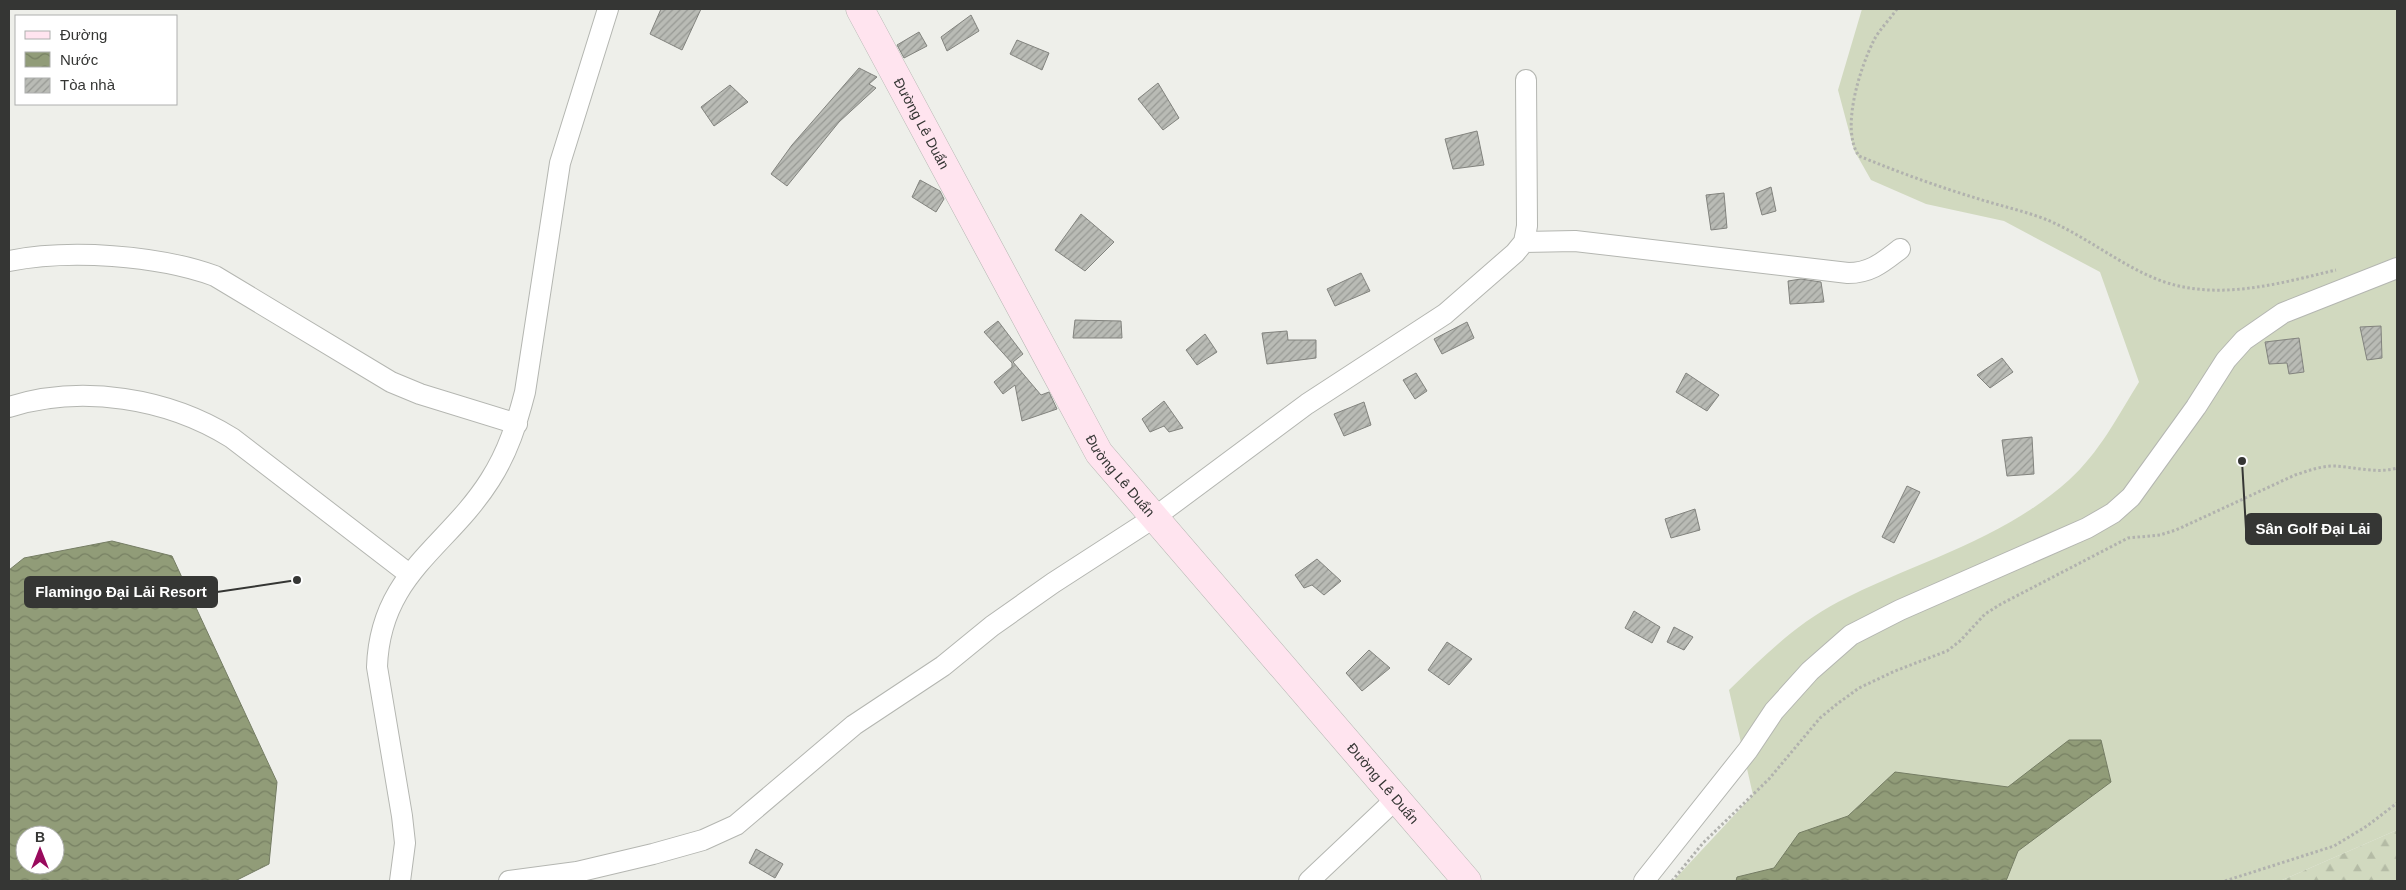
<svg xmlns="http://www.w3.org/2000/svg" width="2406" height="890" font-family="Helvetica,sans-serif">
<defs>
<pattern id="forest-firs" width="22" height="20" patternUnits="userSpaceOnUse" patternTransform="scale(1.25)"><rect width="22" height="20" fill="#d1d9bf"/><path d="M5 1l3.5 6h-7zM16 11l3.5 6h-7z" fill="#b4bba5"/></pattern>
<pattern id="water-waves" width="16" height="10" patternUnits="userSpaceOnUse" patternTransform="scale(1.25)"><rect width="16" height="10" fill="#919c78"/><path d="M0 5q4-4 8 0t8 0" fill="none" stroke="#778063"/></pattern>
<pattern id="building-hatch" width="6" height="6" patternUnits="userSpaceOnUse" patternTransform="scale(1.25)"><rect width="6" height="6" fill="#b9bbb5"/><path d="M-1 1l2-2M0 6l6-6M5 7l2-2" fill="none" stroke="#979994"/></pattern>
</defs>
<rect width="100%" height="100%" fill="#eeefea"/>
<path fill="#d1d9bf" d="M 1862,9 L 2397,9 L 2397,830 L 2280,881 L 1673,881 L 1753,795 L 1729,690 C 1763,657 1796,624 1838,602 C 1915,562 2003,540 2069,480 C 2099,453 2118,416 2139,382 L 2100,272 L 2004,221 L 1926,204 L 1871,180 L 1854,150 L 1838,90 Z"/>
<path fill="url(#forest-firs)" d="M 2397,830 L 2397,881 L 2280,881 Z"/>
<path fill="url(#water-waves)" stroke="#757d64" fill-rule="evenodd" d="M 112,541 L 172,556 L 277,782 L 269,864 L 235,881 L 9,881 L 9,570 L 24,558 ZM 25,835 L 55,835 L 55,865 L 25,865 Z
M 2069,740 L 2101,740 L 2111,782 L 2018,851 L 2006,881 L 1736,881 L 1737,877 L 1774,868 L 1799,833 L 1848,816 L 1895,772 L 2008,787 Z"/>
<path fill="url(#building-hatch)" stroke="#82837e" d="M 661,9 L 701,9 L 682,50 L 650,34 Z
M 971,15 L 979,31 L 947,51 L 941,37 Z
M 919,32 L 927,46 L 904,58 L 897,45 Z
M 1017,40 L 1049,53 L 1042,70 L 1010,54 Z
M 859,68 L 877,77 L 869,84 L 876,88 L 839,122 L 787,186 L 771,174 L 792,145 Z
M 1158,83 L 1179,118 L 1163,130 L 1138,99 Z
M 730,85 L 748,102 L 714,126 L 701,107 Z
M 1477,131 L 1484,165 L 1453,169 L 1445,139 Z
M 920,180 L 940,191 L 944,199 L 936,212 L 912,197 Z
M 1771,187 L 1776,211 L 1762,215 L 1756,193 Z
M 1724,193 L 1727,228 L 1711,230 L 1706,195 Z
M 1081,214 L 1114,242 L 1085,271 L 1055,250 Z
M 1361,273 L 1370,291 L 1335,306 L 1327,289 Z
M 1801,279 L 1821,282 L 1824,302 L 1790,304 L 1788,281 Z
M 1075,320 L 1121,321 L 1122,338 L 1073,338 Z
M 998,321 L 1023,354 L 1013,362 L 1041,395 L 1049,392 L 1057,409 L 1022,421 L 1015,385 L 1003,394 L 994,382 L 1012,367 L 1012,363 L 984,332 Z
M 1467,322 L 1474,338 L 1442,354 L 1434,339 Z
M 2381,326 L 2382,358 L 2367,360 L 2360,327 Z
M 1287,331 L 1288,340 L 1316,340 L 1316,358 L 1267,364 L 1262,333 Z
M 1205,334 L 1217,352 L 1197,365 L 1186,350 Z
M 2299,338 L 2304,372 L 2289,374 L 2287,363 L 2269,364 L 2265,342 Z
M 2002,358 L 2013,372 L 1990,388 L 1977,375 Z
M 1416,373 L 1427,391 L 1415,399 L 1403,380 Z
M 1686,373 L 1719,395 L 1707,411 L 1676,392 Z
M 1164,401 L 1183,428 L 1169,432 L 1164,426 L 1150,432 L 1142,419 Z
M 1364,402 L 1371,425 L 1344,436 L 1334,414 Z
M 2032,437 L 2034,474 L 2007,476 L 2002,440 Z
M 1907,486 L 1920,492 L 1894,543 L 1882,537 Z
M 1695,509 L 1700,530 L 1671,538 L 1665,519 Z
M 1317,559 L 1341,581 L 1324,595 L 1312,585 L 1304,588 L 1295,575 Z
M 1634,611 L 1660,627 L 1652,643 L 1625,628 Z
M 1674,627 L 1693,637 L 1684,650 L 1667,642 Z
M 1447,642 L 1472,659 L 1449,685 L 1428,670 Z
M 1369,650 L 1390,668 L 1362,691 L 1346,673 Z
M 756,849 L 783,864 L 775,878 L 749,863 Z"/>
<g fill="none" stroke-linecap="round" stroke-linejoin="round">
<defs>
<path id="street" d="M 1524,242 L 1575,241 L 1848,273 C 1871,273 1883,262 1900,249
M 9,261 C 69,249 157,255 215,276 L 391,382 L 420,394 L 517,424
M 9,407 C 82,384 168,398 232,438 L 409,574
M 400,881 L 405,843 L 402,816 L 377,667 C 380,574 447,548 490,480 C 508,452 517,423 525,392 L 560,163 L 608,9
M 509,881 L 577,872 L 653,854 L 703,840 L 736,825 L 854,725 L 943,666 L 992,626 L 1053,583 L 1155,517 L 1307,404 L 1445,314 L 1515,253 L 1524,242 L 1527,226 L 1526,80
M 1309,881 L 1398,797
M 1644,881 L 1748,750 L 1774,711 L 1810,671 L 1851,635 L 1900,610 L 2087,528 L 2113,513 L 2131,497 L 2196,407 L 2226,360 L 2244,340 L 2283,313 L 2397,268"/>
<g id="secondary">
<path id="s1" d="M 860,9 L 1099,453 L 1467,881"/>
</g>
</defs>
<use href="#street" stroke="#b4b6b1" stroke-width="22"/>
<use href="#secondary" stroke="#b4b6b1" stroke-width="29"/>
<path stroke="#b1b2ae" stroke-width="3" stroke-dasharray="2.5 2.5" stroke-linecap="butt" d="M 1897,9 C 1890,19 1880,29 1874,40 C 1860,68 1840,129 1859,156 C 1898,172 1939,187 1979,199 C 2001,206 2024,211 2045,219 C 2084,235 2116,262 2154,278 C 2213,303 2277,284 2336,270
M 1672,881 L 1703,843 L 1769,779 L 1820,718 L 1837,704 L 1859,688 L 1895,671 L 1947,651 L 1960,641 L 1985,614 L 2001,604 L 2128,538 L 2160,535 L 2176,530 L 2295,475 C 2308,471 2320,466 2334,466 C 2355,467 2377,474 2397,468
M 2225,881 L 2334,846 L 2367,826 L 2397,803"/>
<use href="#street" stroke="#fff" stroke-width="20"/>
<use href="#secondary" stroke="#ffe4ef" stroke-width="28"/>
</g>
<g text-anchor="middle" stroke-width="4.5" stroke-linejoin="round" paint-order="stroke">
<g font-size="14" fill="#353634" stroke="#fff">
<text dy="5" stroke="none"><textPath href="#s1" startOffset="130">Đường Lê Duẩn</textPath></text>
<text dy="5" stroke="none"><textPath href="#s1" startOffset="535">Đường Lê Duẩn</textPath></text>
<text dy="5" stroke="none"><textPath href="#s1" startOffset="940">Đường Lê Duẩn</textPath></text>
</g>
</g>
<path fill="none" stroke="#353634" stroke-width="2" d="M2242 461L2246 529M297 580L217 592"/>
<g fill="#353634" stroke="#fff" stroke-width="2">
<circle cx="2242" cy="461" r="5"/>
<circle cx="297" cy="580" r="5"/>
</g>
<g fill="#353634" stroke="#353634" stroke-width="2">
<rect x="2246" y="514" width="135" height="30" rx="5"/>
<rect x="25" y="577" width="192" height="30" rx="5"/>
</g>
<g font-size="15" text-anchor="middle" font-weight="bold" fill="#fff">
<text x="2313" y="534">Sân Golf Đại Lải</text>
<text x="121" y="597">Flamingo Đại Lải Resort</text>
</g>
<rect width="2406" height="890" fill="none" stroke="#353634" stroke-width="20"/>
<rect x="15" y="15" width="162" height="90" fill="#ffffff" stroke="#aeafae"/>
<rect x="25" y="31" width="25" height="8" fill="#ffe4ef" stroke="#aeafae"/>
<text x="60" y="40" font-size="15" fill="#353634">Đường</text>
<rect x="25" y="52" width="25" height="15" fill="url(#water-waves)" stroke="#aeafae"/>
<text x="60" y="65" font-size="15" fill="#353634">Nước</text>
<rect x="25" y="78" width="25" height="15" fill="url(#building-hatch)" stroke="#aeafae"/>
<text x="60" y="90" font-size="15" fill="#353634">Tòa nhà</text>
<g transform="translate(40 850)"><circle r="24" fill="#ffffff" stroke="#aeafae"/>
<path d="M0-4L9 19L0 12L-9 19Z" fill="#990a5d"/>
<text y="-8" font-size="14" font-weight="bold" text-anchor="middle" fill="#353634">B</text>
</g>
</svg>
